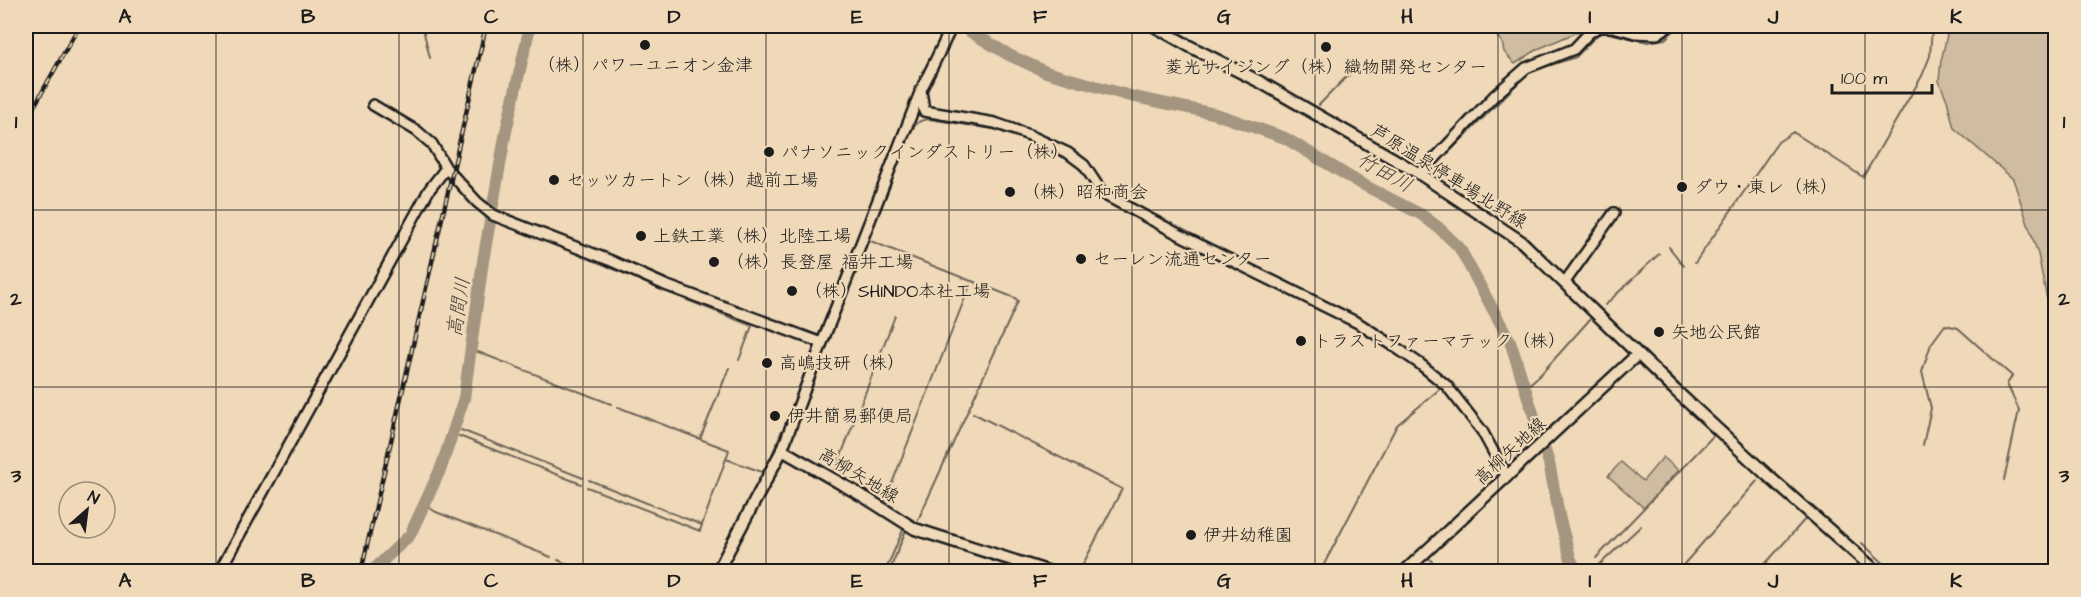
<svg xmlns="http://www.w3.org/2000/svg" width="2081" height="597" font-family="'Architects Daughter','Klee One',sans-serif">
<rect width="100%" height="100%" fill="#efd9b8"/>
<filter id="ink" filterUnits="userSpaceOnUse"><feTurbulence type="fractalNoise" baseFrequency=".0167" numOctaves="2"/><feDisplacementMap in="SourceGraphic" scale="12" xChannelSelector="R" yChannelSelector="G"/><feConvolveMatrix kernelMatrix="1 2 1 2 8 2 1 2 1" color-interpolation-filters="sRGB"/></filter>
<g filter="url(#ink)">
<path fill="#d0bda1" stroke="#766c5e" stroke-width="1.5" d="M 1487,26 L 1591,26 L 1538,49 L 1515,64 L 1504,52 L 1502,42 Z
M 1949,26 L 2055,26 L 2055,340 L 2038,254 L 2013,179 L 1954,128 L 1947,100 L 1939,81 L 1941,61 Z
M 1663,457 L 1678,470 L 1644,508 L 1608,476 L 1621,462 L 1643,481 Z"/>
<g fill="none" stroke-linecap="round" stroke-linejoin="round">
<path stroke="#6e6558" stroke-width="2" d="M 424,26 L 424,33 L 430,58
M 1319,105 L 1354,69
M 1437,164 L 1529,72 L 1576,57 L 1597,35 L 1604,32 L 1648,42 L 1665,39 L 1679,26
M 874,226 L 911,132 C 916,123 919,120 929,119 L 993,129 L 1033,142 L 1055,152
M 868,240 L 971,281
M 1669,247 L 1684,266
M 1695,263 L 1778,142 L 1793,132 L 1863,177 L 1922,76 L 1930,56 L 1932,26
M 665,291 L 752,326 L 739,360
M 1605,305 L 1659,254
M 478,352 L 611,404
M 1525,388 L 1541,374 L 1592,317
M 618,407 L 700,439 L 729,368
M 973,413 L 1122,489 L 1079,572
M 461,430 L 583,478
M 459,436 L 581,484
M 700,439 L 729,450 L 726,459 L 765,473
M 1923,445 L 1931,408 L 1922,372 L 1931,344 L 1945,325 L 1958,328 L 2012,376 L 2007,384 L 2019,410 L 2004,480
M 768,465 L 782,430
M 835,471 L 895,316
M 589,480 L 702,525 L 726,459
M 587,487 L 700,531 L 702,525
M 845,492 L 857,500
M 885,501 L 970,285
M 425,505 L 436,512 L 551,557
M 870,507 L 906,530 L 889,572
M 918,520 L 1018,301 L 1015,298 L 972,281
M 1862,543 L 1893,572
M 1596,558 L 1714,435
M 1430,559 L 1440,572
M 558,560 L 586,572
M 1598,566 L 1641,526
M 885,572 L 903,530
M 1320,572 L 1397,425 L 1441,388
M 1677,572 L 1757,481
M 1758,572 L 1807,517"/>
<path stroke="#a49580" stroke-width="12" d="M 961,26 L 1009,55 L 1046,72 L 1130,96 L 1216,114 L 1285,138 L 1358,182 L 1422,215 L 1439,228 L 1459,247 L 1510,341 L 1549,463 L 1560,520 L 1571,560 L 1577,572
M 371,572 L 410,535 L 441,468 L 464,398 L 483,261 L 506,131 L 530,26"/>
<defs>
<path id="tertiary" d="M 921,90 L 924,111 L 995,123 L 1029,135 L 1068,153 L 1084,165 L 1103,194 L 1186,238 L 1358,323 L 1391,344 L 1420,364 L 1447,386 L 1482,431 L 1507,477
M 373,105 L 417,131 L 432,144 L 446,168 L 477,202 L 493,215 L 609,260 L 665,285 L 822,343
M 1420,174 L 1494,96 L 1526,68 L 1574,49 L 1589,33 L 1598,27 L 1613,27 L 1635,33 L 1657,34 L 1669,26
M 1565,282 L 1614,213
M 782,450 L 822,343 L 921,90 L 952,26
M 219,572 L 429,190 L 446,168"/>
<path id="secondary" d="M 1154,26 L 1191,47 L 1260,82 L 1420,174 L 1522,242 L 1676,391 L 1767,475 L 1877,572
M 26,569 L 28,572
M 717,572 L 782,450 L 866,498 L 915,529 L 1050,572
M 1404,572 L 1638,354"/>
</defs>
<use href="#tertiary" stroke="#1c1c1c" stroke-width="14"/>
<use href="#secondary" stroke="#1c1c1c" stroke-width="15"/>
<use href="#tertiary" stroke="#efd9b8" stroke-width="9"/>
<use href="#secondary" stroke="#efd9b8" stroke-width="10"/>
<defs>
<path id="rail" d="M 26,121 L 79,26
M 361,572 L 486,26"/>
</defs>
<use href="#rail" stroke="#1c1c1c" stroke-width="4.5"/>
<use href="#rail" stroke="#efd9b8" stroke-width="2" stroke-dasharray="7" stroke-linecap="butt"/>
</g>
</g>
<path fill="none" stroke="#1c1c1c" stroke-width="1.5" stroke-opacity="0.55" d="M 216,26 L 216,572M 399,26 L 399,572M 583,26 L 583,572M 766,26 L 766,572M 949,26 L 949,572M 1132,26 L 1132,572M 1315,26 L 1315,572M 1498,26 L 1498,572M 1682,26 L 1682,572M 1865,26 L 1865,572M 26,210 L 2056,210M 26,387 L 2056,387"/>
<g fill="#1c1c1c" stroke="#efd9b8" stroke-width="2">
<circle cx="645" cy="45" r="6"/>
<circle cx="1326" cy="47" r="6"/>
<circle cx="769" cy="152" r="6"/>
<circle cx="554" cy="180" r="6"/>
<circle cx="1682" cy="187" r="6"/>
<circle cx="1010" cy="192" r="6"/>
<circle cx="641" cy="236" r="6"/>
<circle cx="1081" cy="259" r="6"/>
<circle cx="714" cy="262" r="6"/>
<circle cx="792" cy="291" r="6"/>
<circle cx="1659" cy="332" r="6"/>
<circle cx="1301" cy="341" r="6"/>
<circle cx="767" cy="363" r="6"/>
<circle cx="775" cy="416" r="6"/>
<circle cx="1191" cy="535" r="6"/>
</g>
<g text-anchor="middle" stroke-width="4.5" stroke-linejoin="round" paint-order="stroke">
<g font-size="18" fill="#1c1c1c" stroke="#efd9b8" text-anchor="start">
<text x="645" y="71" text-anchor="middle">（株）パワーユニオン金津</text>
<text x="1326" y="73" text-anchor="middle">菱光サイジング（株）織物開発センター</text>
<text x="781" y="158">パナソニックインダストリー（株）</text>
<text x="566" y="186">セッツカートン（株）越前工場</text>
<text x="1694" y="193">ダウ・東レ（株）</text>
<text x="1022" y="198">（株）昭和商会</text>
<text x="653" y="242">上鉄工業（株）北陸工場</text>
<text x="1093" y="265">セーレン流通センター</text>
<text x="726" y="268">（株）長登屋 福井工場</text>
<text x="804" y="297">（株）SHINDO本社工場</text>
<text x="1671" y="338">矢地公民館</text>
<text x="1313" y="347">トラストファーマテック（株）</text>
<text x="779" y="369">高嶋技研（株）</text>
<text x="787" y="422">伊井簡易郵便局</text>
<text x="1203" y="541">伊井幼稚園</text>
</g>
<g font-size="18" fill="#1c1c1c" stroke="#efd9b8">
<text transform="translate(1449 176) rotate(32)" y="6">芦原温泉停車場北野線</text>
<text transform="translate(1510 451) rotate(-43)" y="6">高柳矢地線</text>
<text transform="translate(859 475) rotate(31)" y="6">高柳矢地線</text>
</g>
<g font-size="20" font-style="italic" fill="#4c463f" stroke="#efd9b8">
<text transform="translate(1385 172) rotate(29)" y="7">竹田川</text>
<text transform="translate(458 307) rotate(-81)" y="7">高間川</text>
</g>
</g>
<rect width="2081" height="597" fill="none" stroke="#efd9b8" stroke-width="66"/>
<g transform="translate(87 510) rotate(28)"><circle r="28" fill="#efd9b8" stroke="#9b8d7a" stroke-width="1.5"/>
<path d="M0-4.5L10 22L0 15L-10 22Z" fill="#1c1c1c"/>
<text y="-9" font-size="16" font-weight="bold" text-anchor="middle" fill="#1c1c1c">N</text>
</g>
<path d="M1832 84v9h100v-9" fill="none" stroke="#1c1c1c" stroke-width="3"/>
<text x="1841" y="84" font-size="18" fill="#1c1c1c" stroke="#efd9b8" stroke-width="4.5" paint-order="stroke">100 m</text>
<rect x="33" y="33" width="2015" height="531" fill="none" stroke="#1c1c1c" stroke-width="2"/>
<g font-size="20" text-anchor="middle" font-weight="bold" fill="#1c1c1c">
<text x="125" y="23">A</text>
<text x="308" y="23">B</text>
<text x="491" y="23">C</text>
<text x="674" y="23">D</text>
<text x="857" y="23">E</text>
<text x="1040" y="23">F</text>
<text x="1224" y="23">G</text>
<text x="1407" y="23">H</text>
<text x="1590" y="23">I</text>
<text x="1773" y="23">J</text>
<text x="1956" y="23">K</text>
<text x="16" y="128">1</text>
<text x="2064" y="128">1</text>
<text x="16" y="305">2</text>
<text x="2064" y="305">2</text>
<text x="16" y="482">3</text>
<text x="2064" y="482">3</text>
<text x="125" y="587">A</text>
<text x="308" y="587">B</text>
<text x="491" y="587">C</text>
<text x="674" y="587">D</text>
<text x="857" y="587">E</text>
<text x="1040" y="587">F</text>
<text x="1224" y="587">G</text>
<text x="1407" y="587">H</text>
<text x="1590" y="587">I</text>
<text x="1773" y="587">J</text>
<text x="1956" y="587">K</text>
</g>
</svg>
